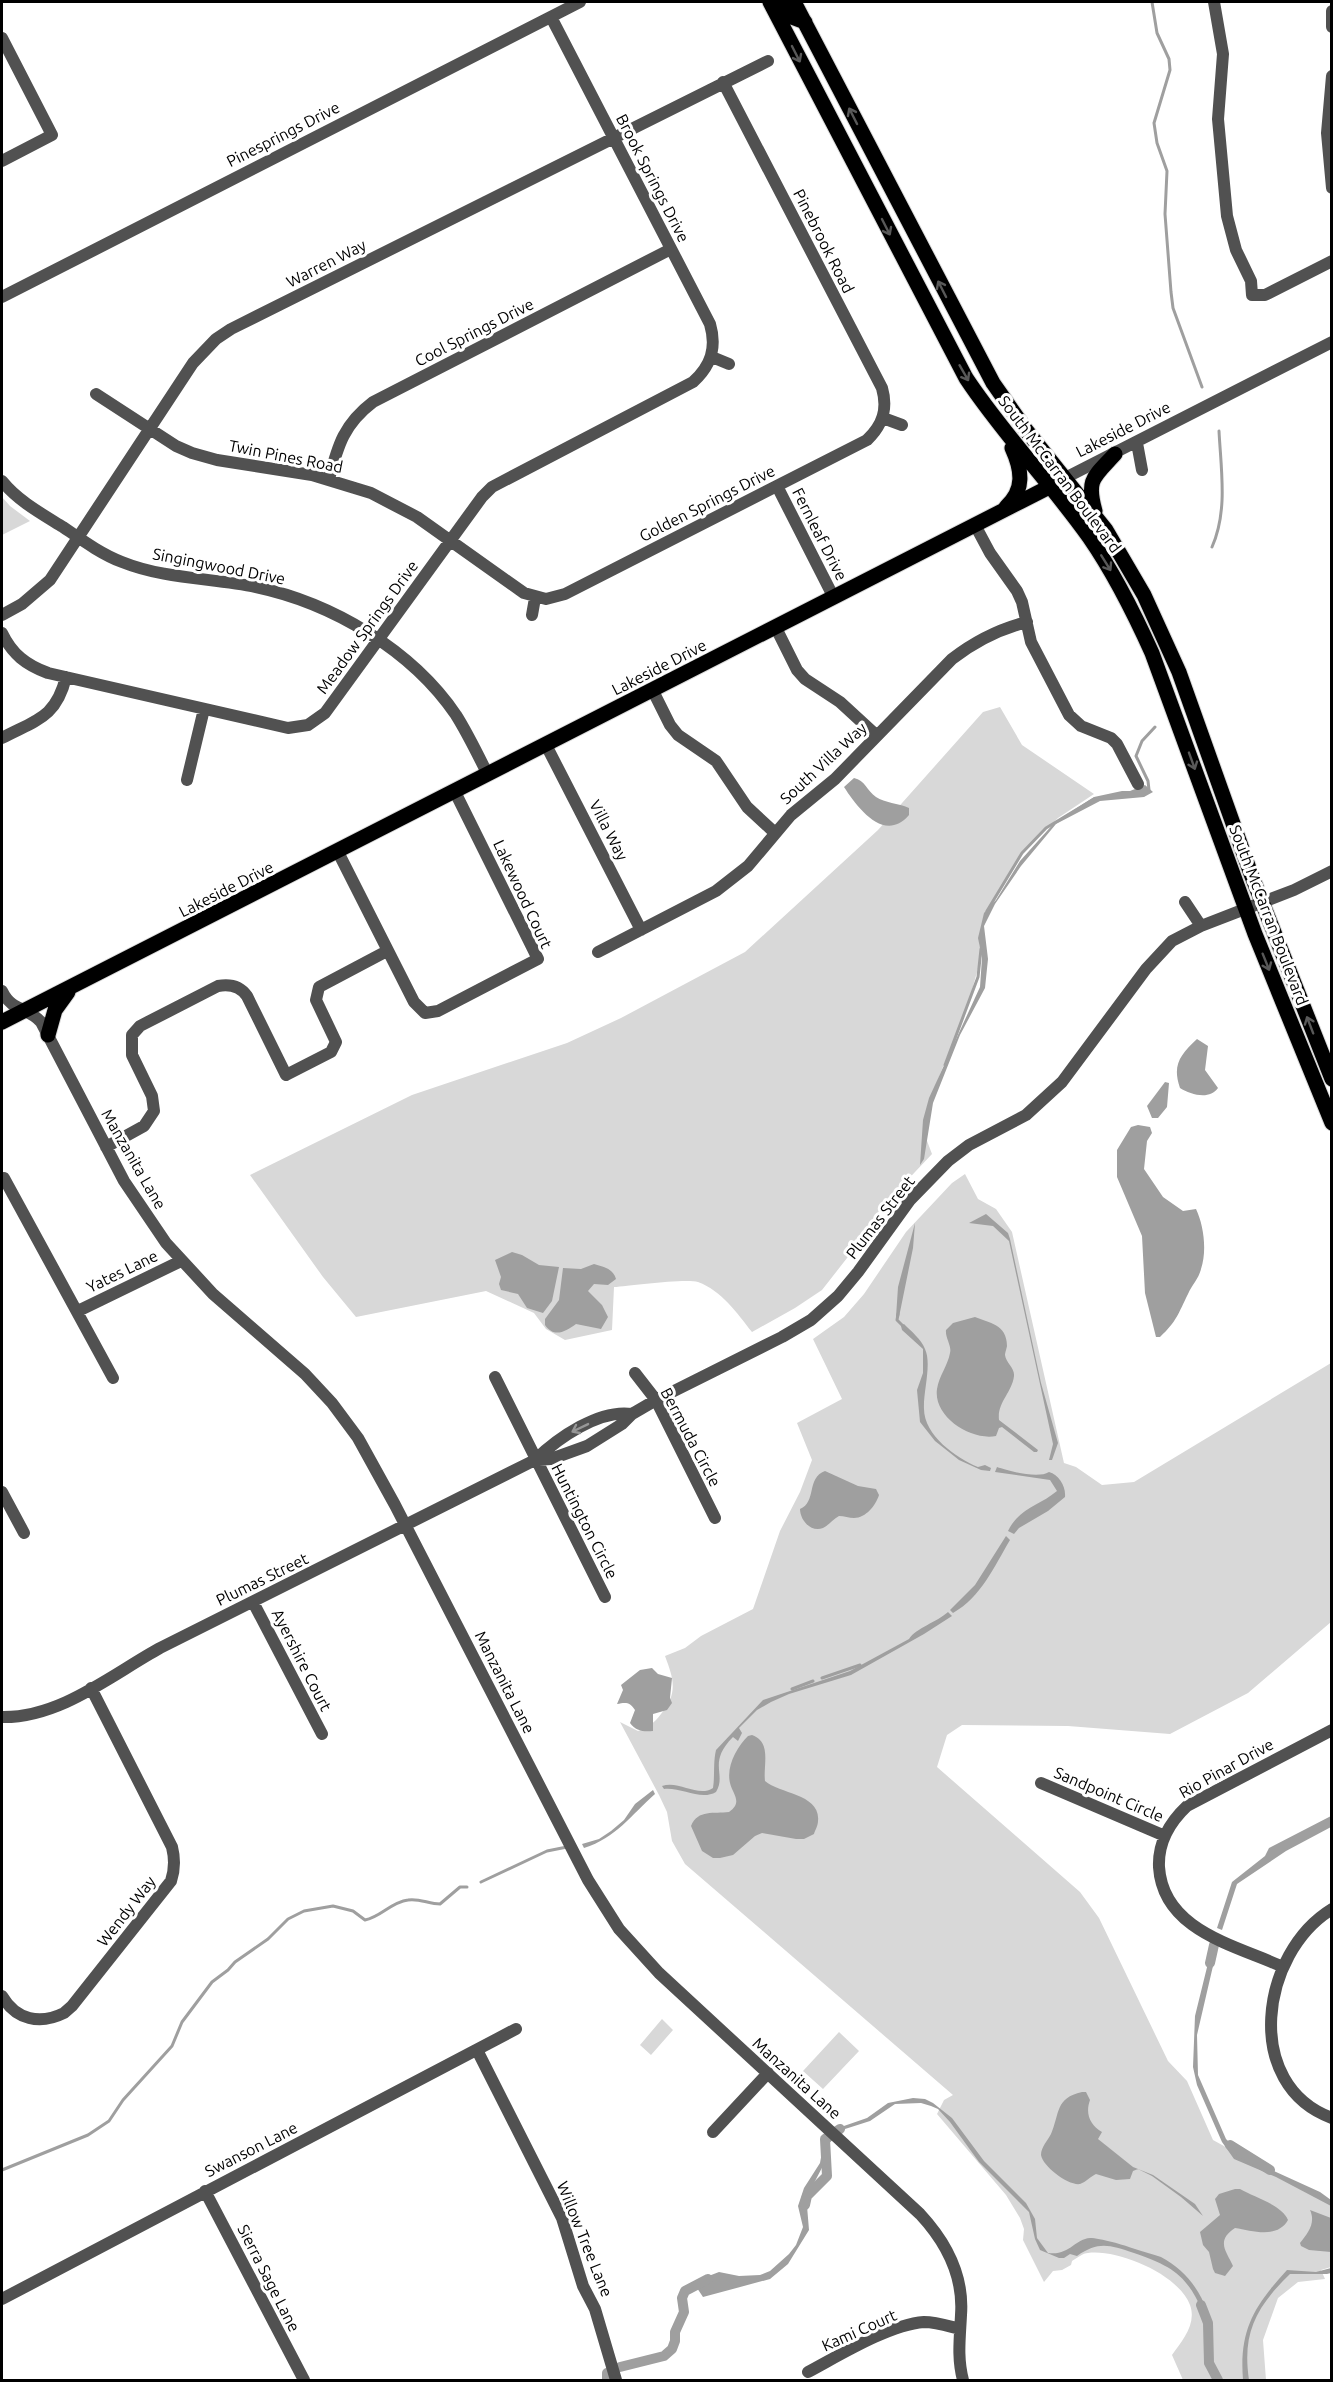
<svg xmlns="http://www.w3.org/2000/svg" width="1333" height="2382" font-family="Ubuntu,sans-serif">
<rect width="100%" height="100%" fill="#fff"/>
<path fill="#d8d8d8" d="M 2,497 L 10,506 L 30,521 L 2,535 Z
M 1000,707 L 1022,745 L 1094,794 L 1058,818 L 1020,855 L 996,898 L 979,937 L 981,958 L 968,1004 L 927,1107 L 924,1133 L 932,1154 L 881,1208 L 858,1244 L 822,1290 L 795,1308 L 752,1332 C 737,1313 722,1291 698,1282 C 686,1278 629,1286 614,1287 L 612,1330 L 565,1340 L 546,1329 L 534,1313 L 486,1291 L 356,1317 L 323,1277 L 250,1175 L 412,1095 L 567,1043 L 621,1018 L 745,952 L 878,830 L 983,712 Z
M 965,1174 L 978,1199 L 996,1209 L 1012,1232 L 1064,1463 L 1076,1467 L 1102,1485 L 1134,1482 L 1331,1363 L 1331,1622 L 1248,1693 L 1170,1734 L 1068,1726 L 962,1725 L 947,1735 L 937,1767 L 1080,1892 L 1099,1918 L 1168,2061 L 1187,2081 L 1213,2140 L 1331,2205 L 1331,2267 L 1321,2270 L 1325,2279 L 1298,2282 L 1278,2298 L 1263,2340 L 1266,2380 L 1183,2380 L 1172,2355 C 1182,2341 1197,2324 1190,2305 C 1179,2275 1119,2249 1088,2253 C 1083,2253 1077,2258 1072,2261 L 1071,2265 L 1062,2270 L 1053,2271 L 1044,2282 L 1023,2240 L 1024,2229 L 1020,2218 L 1006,2195 L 937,2114 L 944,2100 L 953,2095 L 685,1864 L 672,1841 L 667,1812 L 659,1795 L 620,1722 L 638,1731 C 649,1727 654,1723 661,1714 C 678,1693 674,1680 665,1656 L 685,1648 L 701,1636 L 753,1609 L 780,1531 L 800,1492 L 812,1460 L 797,1423 L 842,1399 L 813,1339 L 844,1317 L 864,1294 L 906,1232 L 952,1183 Z
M 662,2019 L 673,2030 L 651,2055 L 640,2045 Z
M 839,2032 L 859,2051 L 823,2089 L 803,2071 Z"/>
<path fill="#9f9f9f" d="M 854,778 C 865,780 867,791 876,797 C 885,803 898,803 909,808 L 909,815 C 884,844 857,807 844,787 Z
M 1145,785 L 1153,792 L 1144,797 L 1100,801 L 1056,824 L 1021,866 L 995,904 L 984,926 L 988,959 L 985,988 L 960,1035 L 933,1103 L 924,1159 L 920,1165 L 923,1120 L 929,1098 L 980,987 L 982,958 L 978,938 L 984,913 L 996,900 L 1020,861 L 1055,822 L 1094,797 L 1122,791 L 1130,791 Z
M 1197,1039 L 1208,1046 L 1205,1070 L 1218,1088 C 1210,1100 1191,1095 1180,1088 C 1172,1065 1180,1055 1197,1039 Z
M 1165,1082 L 1169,1083 L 1167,1107 L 1158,1118 L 1152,1118 L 1147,1106 Z
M 1138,1125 L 1150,1127 L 1152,1133 L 1147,1141 L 1144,1169 L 1163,1197 L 1183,1211 L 1196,1209 C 1204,1226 1207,1251 1201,1269 C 1199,1278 1192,1285 1188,1294 C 1178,1314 1177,1321 1160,1337 L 1156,1337 L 1145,1293 L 1142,1236 L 1117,1177 L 1117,1150 L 1131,1127 Z
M 986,1214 L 1008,1233 L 1010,1239 L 1041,1383 L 1058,1443 L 1052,1460 L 1049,1460 L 1053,1444 L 1009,1241 L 993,1226 L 969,1223 Z
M 915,1223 L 913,1248 L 899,1317 L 896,1317 L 898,1287 Z
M 512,1252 L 522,1255 L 539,1265 L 559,1267 L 552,1301 L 543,1313 L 527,1308 L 518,1294 L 501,1290 L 499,1284 L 501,1277 L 495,1260 Z
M 594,1264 C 603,1267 613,1268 616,1279 L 608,1285 L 594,1284 L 588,1291 L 602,1305 L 608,1317 L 601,1329 L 576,1324 C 565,1332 554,1338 545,1325 L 545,1319 L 559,1300 L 563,1268 L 581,1269 Z
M 975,1317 C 989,1323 1007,1324 1007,1346 C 1007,1347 1005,1353 1005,1355 C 1006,1363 1015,1368 1014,1376 C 1012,1393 997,1402 999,1420 L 1038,1450 L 1037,1452 L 1034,1452 L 1002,1427 L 999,1428 L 996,1436 C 971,1441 933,1417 937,1389 C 939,1376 948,1365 950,1353 C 952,1346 945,1338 946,1330 L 953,1323 Z
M 904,1324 C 911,1331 921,1339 925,1349 C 932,1364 923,1392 924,1409 C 924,1435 956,1458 978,1467 L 985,1465 L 991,1468 L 990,1471 L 981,1470 L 959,1460 L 935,1441 L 920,1422 L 917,1390 L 923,1373 L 923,1349 L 902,1330 L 901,1326 Z
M 997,1467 C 1009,1471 1038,1479 1049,1472 C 1059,1475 1066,1486 1065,1497 L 1048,1511 L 1019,1528 L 1014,1534 L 1008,1531 C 1019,1508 1039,1506 1057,1491 L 1050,1480 L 995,1472 Z
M 825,1471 L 858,1486 L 876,1489 L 879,1495 C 876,1505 866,1518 854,1518 C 849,1518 844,1516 839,1516 C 833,1519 829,1525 823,1528 C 811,1533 800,1520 800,1509 C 817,1502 806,1478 825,1471 Z
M 1006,1536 L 1010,1540 C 994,1567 981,1597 953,1613 L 950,1610 L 975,1585 Z
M 948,1612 L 952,1616 L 924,1634 L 851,1675 L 789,1694 L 771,1702 L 757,1710 L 739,1728 L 742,1733 L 738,1741 L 733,1737 C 707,1763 727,1774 716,1792 C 701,1801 681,1787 664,1789 L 662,1786 C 679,1780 698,1798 713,1788 C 715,1775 713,1763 716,1750 L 763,1700 L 850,1671 L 909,1639 C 916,1628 937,1622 948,1612 Z
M 652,1668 L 658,1674 L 672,1678 L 670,1698 L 672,1703 L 667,1710 L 653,1714 L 653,1731 C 643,1732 636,1731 630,1723 L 635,1710 C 630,1702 626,1702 617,1704 L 623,1690 L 621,1685 L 640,1670 Z
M 752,1735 C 772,1742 763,1765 765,1781 C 780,1794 821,1794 818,1821 C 818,1826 815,1830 814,1834 L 804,1839 L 796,1839 L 762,1833 L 755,1836 L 733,1855 L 720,1858 L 713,1858 L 702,1851 L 691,1826 C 698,1809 714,1814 729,1812 C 743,1802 733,1795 730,1783 C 726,1766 737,1747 748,1736 Z
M 653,1790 L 655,1794 C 631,1815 616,1838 584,1848 L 582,1844 L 599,1839 L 611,1831 L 624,1820 L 635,1804 Z
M 1331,1816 L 1331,1827 L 1286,1851 L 1237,1884 L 1222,1930 L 1217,1928 L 1232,1882 L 1265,1856 L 1269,1848 Z
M 1211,1951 L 1216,1953 L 1197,2035 L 1198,2075 L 1226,2139 L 1245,2158 L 1320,2192 L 1331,2200 L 1331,2206 L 1276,2177 L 1234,2159 L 1222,2142 L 1197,2085 L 1193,2067 L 1195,2016 Z
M 1082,2092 L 1086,2092 L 1090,2100 C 1085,2114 1090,2125 1102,2132 L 1098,2139 L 1133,2167 L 1153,2175 L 1195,2204 L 1203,2216 L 1181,2197 L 1152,2176 L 1138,2169 L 1133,2171 L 1130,2179 L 1116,2180 L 1096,2174 C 1091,2176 1086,2182 1080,2184 C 1069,2186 1043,2167 1041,2155 C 1041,2147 1048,2140 1051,2134 C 1060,2113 1055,2098 1082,2092 Z
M 913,2098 L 925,2099 L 933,2103 L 952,2118 L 984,2161 L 1026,2203 L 1035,2219 L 1037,2238 L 1048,2253 C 1069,2256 1075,2239 1090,2238 C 1100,2238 1124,2245 1135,2249 C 1143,2252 1153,2254 1161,2257 C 1199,2277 1219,2320 1209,2362 L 1219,2380 L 1217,2380 C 1201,2355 1213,2356 1210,2332 C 1209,2323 1205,2318 1202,2310 C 1186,2274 1171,2266 1134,2253 C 1109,2245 1099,2241 1077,2256 L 1070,2254 L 1064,2258 L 1059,2258 L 1040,2250 L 1035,2239 L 1029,2212 L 979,2162 L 950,2122 L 938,2109 L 931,2106 L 921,2103 L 895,2104 L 870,2121 L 845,2129 L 828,2144 L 827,2158 L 812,2187 L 807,2206 L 809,2230 L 788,2264 L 770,2279 L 703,2297 L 693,2282 L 719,2272 L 739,2276 L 760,2275 L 770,2271 L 789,2254 L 796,2245 L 803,2227 L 798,2206 L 804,2188 L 820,2163 L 824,2141 L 841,2127 L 867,2118 L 888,2103 Z
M 1235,2189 L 1240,2189 C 1254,2197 1282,2205 1288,2220 C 1277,2239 1253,2231 1235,2228 C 1215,2241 1227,2252 1233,2266 L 1225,2276 L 1215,2273 L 1213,2269 L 1209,2252 L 1203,2245 L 1200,2232 L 1220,2215 L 1215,2199 L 1219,2194 Z
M 1310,2210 L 1331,2218 L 1331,2252 L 1309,2250 L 1301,2246 L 1300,2243 C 1308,2233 1316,2223 1310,2210 Z
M 1331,2268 L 1331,2273 L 1327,2274 L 1290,2274 C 1256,2307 1242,2333 1249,2380 L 1243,2380 C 1239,2330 1254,2306 1287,2270 L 1316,2272 Z"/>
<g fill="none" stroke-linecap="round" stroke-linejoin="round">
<path stroke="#9f9f9f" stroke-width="3" d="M 1152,2 L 1157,33 L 1169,59 L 1170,70 L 1154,123 L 1157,143 L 1167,171 L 1165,214 L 1171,292 L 1173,308 L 1202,387
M 1212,547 C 1228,511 1221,470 1219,431
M 1149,790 L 1148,781 L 1136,756 L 1142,741 L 1155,727
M 987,911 L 1022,853 L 1046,828 L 1094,799
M 945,1065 L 978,977 L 981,949
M 898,1314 L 897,1320 L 905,1328
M 822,1678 L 860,1665
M 792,1689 L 813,1681
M 481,1882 L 547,1851 L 567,1847
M 2,2170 L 88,2135 L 109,2121 L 123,2100 L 172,2046 L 182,2022 L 212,1982 L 228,1970 L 235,1962 L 268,1939 L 288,1919 L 304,1911 L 333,1906 L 353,1911 L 365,1920 C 381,1917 391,1902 408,1900 C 419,1898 429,1904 440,1904 L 460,1887 L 467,1887"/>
<path stroke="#9f9f9f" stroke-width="10" d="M 1210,1963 L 1214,1945
M 1230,2145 L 1270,2170
M 805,2205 L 807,2196 L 827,2176 L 825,2139 L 840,2129
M 1201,2305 L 1208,2323 L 1209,2363 L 1218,2380
M 620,2367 L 664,2356 L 672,2349 L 675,2341 L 675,2332 L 684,2312 L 682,2298 L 685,2291 L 708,2279
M 607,2380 L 607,2373"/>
<defs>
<path id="major" d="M 770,2 L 966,378 C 1003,434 1050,482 1089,537 C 1114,573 1134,613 1152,653 L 1255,934 L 1332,1123
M 782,2 L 789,16 L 805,22
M 794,2 L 993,383 L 1026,430 L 1106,530 L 1144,595 L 1179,672 L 1251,874 L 1332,1079
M 1006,507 C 1025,490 1022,470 1012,448
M 1095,511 C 1086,479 1094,477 1115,454
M 2,1022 L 1057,483
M 48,1035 L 55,1010 L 68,992"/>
</defs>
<use href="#major" stroke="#dbdbdb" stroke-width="17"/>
<path stroke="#515151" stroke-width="12" d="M 1214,2 L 1223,54 L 1218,119 L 1227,216 L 1236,250 L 1251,281 L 1252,295 L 1265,295 L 1332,261
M 1332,11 L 1332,27
M 2,38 L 52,135 L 2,161
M 1332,76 L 1327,133 L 1332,188
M 2,297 L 580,2
M 712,357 L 729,364
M 96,394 L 176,446 L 192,453 L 217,460 L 312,475 L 371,493 L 417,517 L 524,593 L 546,599 L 565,594 L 867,440 C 883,425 888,409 882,388 L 723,82
M 883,418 L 902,425
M 1137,443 L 1142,470
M 1065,478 L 1332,342
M 329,479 C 338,445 344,424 373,402 L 671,249
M 2,481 C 18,501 42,514 63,527 C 82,540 101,554 122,562 C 164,579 212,578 256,587 C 332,603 412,650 456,715 C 468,734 478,755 488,775
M 777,486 L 834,598
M 975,525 L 990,553 L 1017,591 L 1022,602 L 1031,642 L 1069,715 L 1081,726 L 1111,738 L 1117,744 L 1138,784
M 2,615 L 22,604 L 50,580 L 193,363 L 216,339 L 231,329 L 768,61
M 532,615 L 535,598
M 776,628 L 797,670 L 805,679 L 840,702 L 877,736
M 2,633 C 12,654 26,665 48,673 L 288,728 L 308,725 L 325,713 L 482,497 L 492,487 L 693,382 C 711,366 717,348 710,324 L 551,17
M 653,691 L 670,725 L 678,735 L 716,761 L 747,807 L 775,833
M 2,738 C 36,720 56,718 66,677
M 546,745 L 641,930
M 187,780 L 204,709
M 338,852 L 414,1002 L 425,1013 L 438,1011 L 538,959 L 455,792
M 1185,902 L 1201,926
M 598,952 L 716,891 L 748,866 L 791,815 L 835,779 L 952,659 C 974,642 999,629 1027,622
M 2,991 C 12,1012 28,1007 41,1022 L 124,1181 L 166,1243 L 213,1294 L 305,1374 L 332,1403 L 358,1438 L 395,1505 L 588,1880 L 619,1929 L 659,1973 L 920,2214 C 946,2242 964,2275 961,2315 C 960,2337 957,2358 963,2380
M 106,1147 L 144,1126 L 154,1111 L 152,1096 L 132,1055 L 132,1035 L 140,1026 L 218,986 C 229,984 240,986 247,996 L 286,1075 L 331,1052 L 336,1042 L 316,1000 L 319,987 L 387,951
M 4,1178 L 113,1378
M 78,1311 L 181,1261
M 635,1373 L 656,1400 L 715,1518
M 495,1377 L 605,1597
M 535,1460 L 551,1459 L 587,1446 L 622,1424 L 632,1414 L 656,1400 L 782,1337 L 811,1320 L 838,1296 L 858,1272 L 910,1200 L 948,1161 L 969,1145 L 1026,1115 L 1062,1082 L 1146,969 L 1172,941 L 1201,926 L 1294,890 L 1332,871
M 2,1492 L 24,1533
M 253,1602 L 322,1734
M 2,1717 C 60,1718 111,1675 160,1648 L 535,1460 C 558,1438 599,1409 632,1414
M 1041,1783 L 1165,1836
M 1332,1909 C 1260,1953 1242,2085 1332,2118
M 1281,1966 C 1234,1945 1163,1930 1159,1867 C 1158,1843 1170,1822 1187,1806 L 1332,1730
M 2,1996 C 16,2020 40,2025 64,2013 L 72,2006 L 171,1881 C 175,1869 175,1859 172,1847 L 91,1688
M 477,2050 L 562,2218 L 583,2286 L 595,2309 L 616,2380
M 713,2132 L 768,2073
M 205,2191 L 304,2380
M 2,2299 L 516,2029
M 808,2372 C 840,2355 888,2325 924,2322 C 936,2322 948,2326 960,2329"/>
<use href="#major" stroke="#000" stroke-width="15"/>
</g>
<defs><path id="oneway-shaft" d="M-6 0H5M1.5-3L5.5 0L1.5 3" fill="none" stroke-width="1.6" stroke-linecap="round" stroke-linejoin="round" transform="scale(1.5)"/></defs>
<g stroke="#595959">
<use href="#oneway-shaft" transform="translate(796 54) rotate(63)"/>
<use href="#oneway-shaft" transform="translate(853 116) rotate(-117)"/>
<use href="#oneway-shaft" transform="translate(886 227) rotate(63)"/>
<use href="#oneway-shaft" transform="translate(942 289) rotate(-117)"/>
<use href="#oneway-shaft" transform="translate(964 373) rotate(60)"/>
<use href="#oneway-shaft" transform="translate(1106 563) rotate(58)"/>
<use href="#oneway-shaft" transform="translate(1192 761) rotate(70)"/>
<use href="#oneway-shaft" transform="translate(1266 962) rotate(68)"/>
<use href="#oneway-shaft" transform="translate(1310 1025) rotate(-111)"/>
</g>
<use stroke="#979797" href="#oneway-shaft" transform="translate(580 1428) rotate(154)"/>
<g text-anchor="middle" stroke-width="6" stroke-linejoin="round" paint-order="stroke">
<g font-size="16" fill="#000" stroke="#fff">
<text transform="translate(283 134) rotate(-27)" y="6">Pinesprings Drive</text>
<text transform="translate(653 178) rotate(63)" y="6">Brook Springs Drive</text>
<text transform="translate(824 241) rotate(63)" y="6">Pinebrook Road</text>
<text transform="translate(326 263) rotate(-27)" y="6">Warren Way</text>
<text transform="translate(474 332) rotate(-27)" y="6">Cool Springs Drive</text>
<text transform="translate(1123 429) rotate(-27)" y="6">Lakeside Drive</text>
<text transform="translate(286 456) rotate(11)" y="6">Twin Pines Road</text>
<text transform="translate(1060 474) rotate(53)" y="6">South McCarran Boulevard</text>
<text transform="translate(707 503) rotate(-27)" y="6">Golden Springs Drive</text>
<text transform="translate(820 534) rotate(63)" y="6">Fernleaf Drive</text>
<text transform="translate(219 566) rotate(11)" y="6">Singingwood Drive</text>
<text transform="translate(367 627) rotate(-54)" y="6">Meadow Springs Drive</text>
<text transform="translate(659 667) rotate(-27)" y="6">Lakeside Drive</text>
<text transform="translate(823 763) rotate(-43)" y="6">South Villa Way</text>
<text transform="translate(609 830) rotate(63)" y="6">Villa Way</text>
<text transform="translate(226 889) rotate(-27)" y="6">Lakeside Drive</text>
<text transform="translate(523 894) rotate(65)" y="6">Lakewood Court</text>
<text transform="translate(1269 915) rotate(69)" y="6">South McCarran Boulevard</text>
<text transform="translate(134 1159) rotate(60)" y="6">Manzanita Lane</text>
<text transform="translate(880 1217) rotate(-52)" y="6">Plumas Street</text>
<text transform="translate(122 1271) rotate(-26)" y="6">Yates Lane</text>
<text transform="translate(691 1437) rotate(62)" y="6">Bermuda Circle</text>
<text transform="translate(585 1521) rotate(63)" y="6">Huntington Circle</text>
<text transform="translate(262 1579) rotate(-26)" y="6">Plumas Street</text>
<text transform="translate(302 1660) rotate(63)" y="6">Ayershire Court</text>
<text transform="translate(505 1682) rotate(63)" y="6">Manzanita Lane</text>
<text transform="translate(1226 1768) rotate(-29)" y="6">Rio Pinar Drive</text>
<text transform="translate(1109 1794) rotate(23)" y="6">Sandpoint Circle</text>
<text transform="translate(126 1911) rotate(-52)" y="6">Wendy Way</text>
<text transform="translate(797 2078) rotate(42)" y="6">Manzanita Lane</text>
<text transform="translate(251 2149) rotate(-27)" y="6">Swanson Lane</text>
<text transform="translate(585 2239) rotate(68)" y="6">Willow Tree Lane</text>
<text transform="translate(269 2278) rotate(63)" y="6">Sierra Sage Lane</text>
<text transform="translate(859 2330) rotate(-24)" y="6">Kami Court</text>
</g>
</g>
<rect width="1333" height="2382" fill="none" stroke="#000000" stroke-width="6"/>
</svg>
